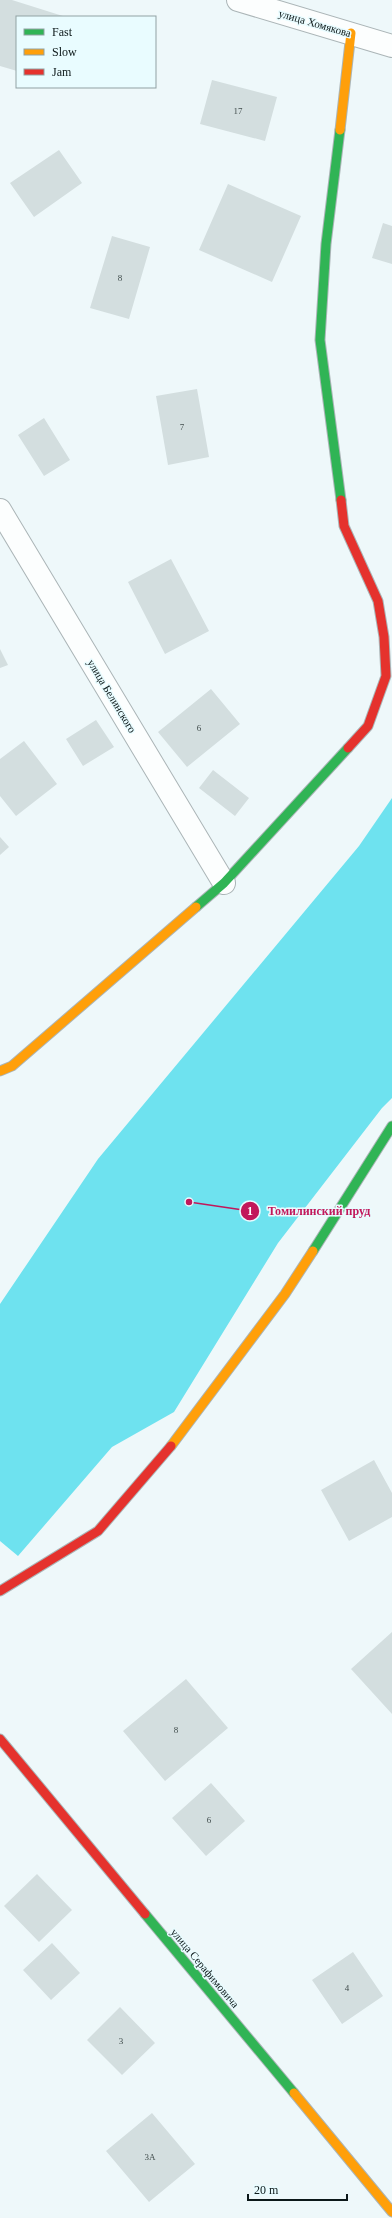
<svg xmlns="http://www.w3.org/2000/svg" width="392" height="2218" font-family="'Times New Roman',serif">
<rect width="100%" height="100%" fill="#eef8fa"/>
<path fill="#6ee2ef" d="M 392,798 L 392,1098 L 382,1108 L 278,1243 L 174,1412 L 112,1447 L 18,1556 L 0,1541 L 0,1304 L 98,1159 L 359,846 Z"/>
<path fill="#d3dedf" d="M 0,0 L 12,0 L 66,17 L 17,17 L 17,71 L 0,66 Z
M 212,80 L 277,97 L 265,141 L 200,124 Z
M 59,150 L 82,183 L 34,217 L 10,183 Z
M 228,184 L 301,216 L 272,282 L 199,250 Z
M 383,223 L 392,226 L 392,264 L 372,258 Z
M 112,236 L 150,247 L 129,319 L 90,308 Z
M 197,389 L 209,457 L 168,465 L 156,396 Z
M 44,418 L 70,460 L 44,476 L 18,435 Z
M 171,559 L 209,631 L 165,654 L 128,582 Z
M 0,649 L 8,665 L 0,668 Z
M 211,689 L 240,724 L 187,767 L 158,732 Z
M 96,720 L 114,747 L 83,766 L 66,739 Z
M 24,741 L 57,784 L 16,816 L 0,796 L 0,759 Z
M 213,770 L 249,798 L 235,816 L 199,788 Z
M 0,837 L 9,847 L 0,855 Z
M 374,1460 L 392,1493 L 392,1517 L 349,1541 L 321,1490 Z
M 392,1632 L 392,1714 L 351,1669 Z
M 186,1679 L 228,1728 L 165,1781 L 123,1731 Z
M 211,1783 L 245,1821 L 206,1856 L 172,1818 Z
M 37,1874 L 72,1910 L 39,1942 L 4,1906 Z
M 52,1943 L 80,1973 L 51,2000 L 23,1970 Z
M 353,1952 L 383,1996 L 342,2024 L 312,1980 Z
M 120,2007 L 155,2043 L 122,2075 L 87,2040 Z
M 152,2113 L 195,2164 L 149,2202 L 106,2151 Z"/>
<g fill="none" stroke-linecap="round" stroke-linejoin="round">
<defs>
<path id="street" d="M 238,0 L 392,46
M 0,510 L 224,883"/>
<path id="fast" d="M 340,130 L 326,244 L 320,340 L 341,500
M 196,907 L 224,883 L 348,748
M 313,1251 L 392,1126
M 145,1914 L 294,2093"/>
<path id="slow" d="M 340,130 L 351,33
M 0,1071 L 12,1066 L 196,907
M 171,1446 L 285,1294 L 313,1251
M 294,2093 L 392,2212"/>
<path id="jam" d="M 341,500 L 344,526 L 378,601 L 384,637 L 386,676 L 368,726 L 348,748
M 0,1591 L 98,1531 L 171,1446
M 0,1739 L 145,1914"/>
</defs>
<use href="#street" stroke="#abb5b7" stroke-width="24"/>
<use href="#fast" stroke="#abb5b7" stroke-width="11"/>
<use href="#slow" stroke="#abb5b7" stroke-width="11"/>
<use href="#jam" stroke="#abb5b7" stroke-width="11"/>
<use href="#street" stroke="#fcfefe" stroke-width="22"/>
<use href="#fast" stroke="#30b455" stroke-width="9"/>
<use href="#slow" stroke="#ff9f0a" stroke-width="9"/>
<use href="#jam" stroke="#e5322d" stroke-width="9"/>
</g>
<g text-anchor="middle" stroke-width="3" stroke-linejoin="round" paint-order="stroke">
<g font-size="9" fill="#404c4c">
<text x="238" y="114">17</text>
<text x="120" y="281">8</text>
<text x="182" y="430">7</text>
<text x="199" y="731">6</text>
<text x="176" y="1733">8</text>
<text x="209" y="1823">6</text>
<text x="347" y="1991">4</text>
<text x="121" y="2044">3</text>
<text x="150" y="2160">3А</text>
</g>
<g font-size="11" fill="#0c1819" stroke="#e9fcff">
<text transform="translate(315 23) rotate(16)" y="4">улица Хомякова</text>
<text transform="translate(112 696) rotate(59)" y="4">улица Белинского</text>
<text transform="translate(205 1968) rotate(50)" y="4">улица Серафимовича</text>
</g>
</g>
<path fill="none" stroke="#c2185b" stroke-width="1.5" d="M189 1202L250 1211"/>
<g fill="#c2185b" stroke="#e9fcff" stroke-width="1.5">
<circle cx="189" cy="1202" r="4"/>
<circle cx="250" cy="1211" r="10"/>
</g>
<g font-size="12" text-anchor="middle" font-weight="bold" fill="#fff">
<text x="250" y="1215">1</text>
</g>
<g font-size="12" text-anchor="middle" font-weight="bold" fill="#c2185b" stroke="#e9fcff" stroke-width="3" stroke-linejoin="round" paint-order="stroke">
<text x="319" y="1215">Томилинский пруд</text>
</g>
<rect x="16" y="16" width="140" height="72" fill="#e9fcff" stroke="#91a1a3"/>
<rect x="24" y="29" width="20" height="6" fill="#30b455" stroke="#91a1a3"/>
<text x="52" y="36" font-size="12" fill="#0c1819">Fast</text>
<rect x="24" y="49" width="20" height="6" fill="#ff9f0a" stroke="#91a1a3"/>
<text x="52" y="56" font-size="12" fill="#0c1819">Slow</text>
<rect x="24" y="69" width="20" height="6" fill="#e5322d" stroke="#91a1a3"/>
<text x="52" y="76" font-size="12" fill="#0c1819">Jam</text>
<path d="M248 2194v6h99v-6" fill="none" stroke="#0c1819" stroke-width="2"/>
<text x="254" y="2194" font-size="12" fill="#0c1819" stroke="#e9fcff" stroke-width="3" paint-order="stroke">20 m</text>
</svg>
